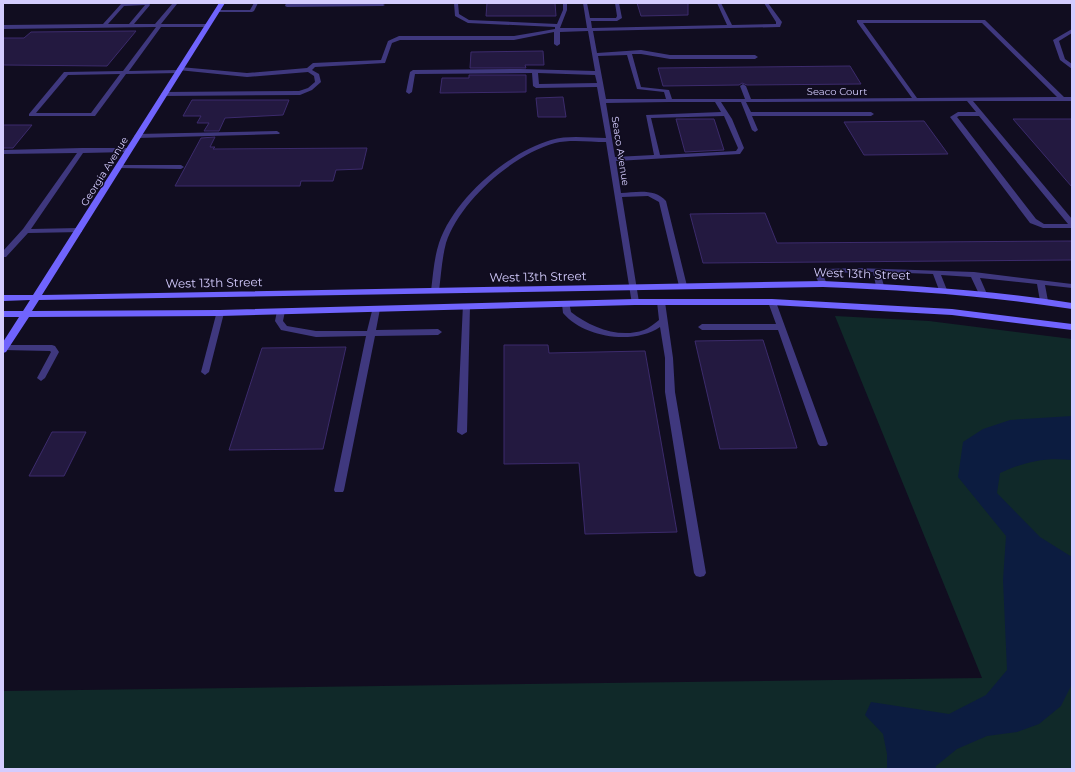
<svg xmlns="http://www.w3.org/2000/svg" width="1075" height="772" font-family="Montserrat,sans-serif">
<rect width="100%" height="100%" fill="#110d20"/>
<path fill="#102929" d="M 835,316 L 929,321 L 1072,339 L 1072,769 L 3,769 L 3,691 L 982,678 Z"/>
<path fill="#0c1c40" d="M 1072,416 L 1072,460 C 1043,457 1025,462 1000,473 L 997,493 L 1040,537 L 1072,557 L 1072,684 L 1061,706 L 1039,724 L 1017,732 L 987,736 L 957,749 L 936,766 L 936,769 L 887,769 L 887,754 L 883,734 L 865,715 L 871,702 L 949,714 L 986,695 L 1007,670 L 1003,580 L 1006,536 L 958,477 L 963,442 L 983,429 L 1010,420 Z"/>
<path fill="#231940" stroke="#3c2b6c" d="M 487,3 L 555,3 L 556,16 L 486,16 Z
M 637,3 L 688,3 L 688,15 L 641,16 Z
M 136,31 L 107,66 L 3,65 L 3,38 L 24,38 L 31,32 Z
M 543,51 L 544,65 L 525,65 L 526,68 L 470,68 L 471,52 Z
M 850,66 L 861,84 L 747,85 L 742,83 L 739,85 L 663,86 L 658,68 Z
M 469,75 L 526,75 L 526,92 L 440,93 L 442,78 L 469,78 Z
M 563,97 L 566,117 L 538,117 L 536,98 Z
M 192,100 L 289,100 L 283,115 L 225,118 L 219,131 L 204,131 L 209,123 L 197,123 L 201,116 L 183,116 Z
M 676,119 L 714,119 L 724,150 L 685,152 Z
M 1013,119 L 1072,119 L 1072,187 Z
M 924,121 L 948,154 L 864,155 L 844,122 Z
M 3,125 L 32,125 L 13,148 L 3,148 Z
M 215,137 L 210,147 L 215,147 L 213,149 L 367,148 L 362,169 L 336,170 L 333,181 L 301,181 L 300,186 L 175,186 L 201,138 Z
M 765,213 L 777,243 L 1072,241 L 1072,260 L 703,263 L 690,214 Z
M 763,340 L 797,448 L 720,449 L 695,341 Z
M 504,345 L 548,345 L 549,353 L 645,351 L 677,532 L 585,534 L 579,463 L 504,464 Z
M 346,347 L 323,449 L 229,450 L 262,348 Z
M 52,432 L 86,432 L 64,476 L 29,476 Z"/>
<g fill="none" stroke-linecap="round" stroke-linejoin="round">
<path fill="#3f387e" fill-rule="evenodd" d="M 129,3 L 149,3 L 150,5 L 134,24 L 155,24 L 172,4 L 172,3 L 177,4 L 161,24 L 210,24 L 210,26 L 208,27 L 161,27 L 129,71 L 178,70 L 181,72 L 180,73 L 126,74 L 95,116 L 29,116 L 29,114 L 64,72 L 123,71 L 156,27 L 3,29 L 3,25 L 103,24 L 121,4 ZM 145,5 L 129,24 L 108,24 L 124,6 ZM 120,74 L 91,113 L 36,113 L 68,75 Z
M 254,3 L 258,3 L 254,11 L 252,12 L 216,12 L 214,11 L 216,10 L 250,10 Z
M 286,3 L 290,3 L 290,4 L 383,4 L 385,5 L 383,6 L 287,7 L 285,6 Z
M 454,3 L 458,3 L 459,14 L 469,20 L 557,24 L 563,10 L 563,3 L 567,3 L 567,10 L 560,28 L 587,28 L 583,3 L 587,3 L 590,18 L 616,18 L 617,16 L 615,3 L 619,3 L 622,18 L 617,21 L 591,21 L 592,28 L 727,25 L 717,3 L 721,3 L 732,25 L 776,24 L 776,22 L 764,3 L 768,3 L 782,22 L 780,27 L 593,31 L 597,53 L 641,50 L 670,55 L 755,55 L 758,57 L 755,59 L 670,59 L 641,54 L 632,54 L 641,87 L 669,90 L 672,99 L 745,99 L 740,86 L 743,84 L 746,86 L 751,99 L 912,98 L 857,22 L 857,20 L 985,20 L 1064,97 L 1072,97 L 1072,101 L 973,101 L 1072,219 L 1072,228 L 1043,228 L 1030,223 L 950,117 L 958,112 L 976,112 L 967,101 L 746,102 L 751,112 L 871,112 L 874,114 L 871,116 L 752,116 L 758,130 L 755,132 L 752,130 L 741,102 L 721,102 L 732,119 L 744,148 L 740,154 L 616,161 L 621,193 C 636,192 655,188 666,201 L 687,286 L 686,288 L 680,288 L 679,286 L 659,202 L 648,196 L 622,197 L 639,302 L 638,304 L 632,304 L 606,142 C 590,142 571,139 555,143 C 512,155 460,201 446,243 C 442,258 441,275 439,291 L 435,293 L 431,291 C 433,275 434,258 439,243 C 454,199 507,153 551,140 C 569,135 588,138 606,138 L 597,87 L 536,88 L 533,86 L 532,73 L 415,74 L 412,92 L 409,94 L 406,92 L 410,72 L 413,70 L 521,69 L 595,71 L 588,31 L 560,32 L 560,44 L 557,46 L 554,44 L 554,32 L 514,40 L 400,40 L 392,43 L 385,63 L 315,67 L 312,70 L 319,74 L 321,82 L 312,90 L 300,95 L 164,96 L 161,94 L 164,92 L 299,91 L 308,88 L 315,82 L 314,76 L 308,72 L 247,77 L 178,70 L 177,69 L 180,67 L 247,73 L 307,68 L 313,63 L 381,60 L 388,41 L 399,36 L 514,36 L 555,29 L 555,27 L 468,23 L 455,16 ZM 863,23 L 982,23 L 1057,97 L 917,98 ZM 627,55 L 637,89 L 664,92 L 666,99 L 606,99 L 598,56 ZM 538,73 L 595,75 L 597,83 L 539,84 ZM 670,102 L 715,102 L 721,112 L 646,115 L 654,155 L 615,157 L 606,103 ZM 724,116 L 738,148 L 736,151 L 660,155 L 651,118 ZM 959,116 L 979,116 L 1068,224 L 1044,224 L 1036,219 L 957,117 Z
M 1072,29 L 1072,33 L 1059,41 L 1065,59 L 1072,64 L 1072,69 L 1060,60 L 1053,40 Z
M 277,131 L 280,133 L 279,134 L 137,138 L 134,136 L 137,134 Z
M 82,148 L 129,148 L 132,150 L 129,152 L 83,153 L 31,229 L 79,228 L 82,228 L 82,232 L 28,233 L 6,257 L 3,257 L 3,251 L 23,229 L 77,153 L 3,154 L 3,150 Z
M 119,165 L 181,165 L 184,167 L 181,169 L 117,168 L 117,166 Z
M 856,268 L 974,272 L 1072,284 L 1072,288 L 1045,285 L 1048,301 L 1044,303 L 1040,301 L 1037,284 L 980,278 L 987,294 L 983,296 L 979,294 L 971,277 L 941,275 L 947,290 L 943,292 L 939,290 L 933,274 L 880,272 L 884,286 L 880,288 L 876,286 L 873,272 L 826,273 L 823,275 L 827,284 L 823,286 L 819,284 L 815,274 L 825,269 Z
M 658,300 L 664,300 L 665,302 L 673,358 L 675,392 L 706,573 L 704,576 L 700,577 L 696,576 L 694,573 L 665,392 L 665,358 L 660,327 C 634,345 584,338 563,313 L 562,304 L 566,302 L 569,302 L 571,312 C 590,327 619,339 644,330 C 649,328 654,324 659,320 L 657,302 Z
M 769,300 L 775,300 L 776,302 L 828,444 L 826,446 L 820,446 L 818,444 L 778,330 L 702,330 L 698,327 L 702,324 L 776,324 L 768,302 Z
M 463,304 L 469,304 L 470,306 L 467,432 L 462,435 L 457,432 Z
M 373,307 L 376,307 L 380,309 L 376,330 L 438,329 L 442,332 L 438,335 L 375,336 L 344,490 L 343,492 L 335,492 L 334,490 L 366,336 L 316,337 L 281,330 L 275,321 L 277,311 L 281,309 L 285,311 L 283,321 L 287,326 L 316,331 L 367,331 Z
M 217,311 L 220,311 L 224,313 L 209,372 L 205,375 L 201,372 Z
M 52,345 L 55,346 L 59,352 L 45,378 L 41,381 L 37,378 L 51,352 L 50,351 L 3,350 L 3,346 L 5,345 Z"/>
<path fill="#7064fd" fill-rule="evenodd" d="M 219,3 L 225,3 L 42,295 L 823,281 C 907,285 989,290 1072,303 L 1072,309 C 989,296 907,290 823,287 L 39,300 L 32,311 L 220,310 L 635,299 L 772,299 L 952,309 L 1072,324 L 1072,330 L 952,315 L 772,305 L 635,305 L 220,316 L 29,317 L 6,352 L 3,353 L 3,342 L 19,317 L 3,317 L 3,311 L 23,311 L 30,300 L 3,301 L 3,295 L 33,295 Z"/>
</g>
<g text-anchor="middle" stroke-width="3" stroke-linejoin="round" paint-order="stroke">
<g font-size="10" fill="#d4ccfe" stroke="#110d20">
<text x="837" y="95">Seaco Court</text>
<text transform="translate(621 151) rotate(81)" y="4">Seaco Avenue</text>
<text transform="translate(104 171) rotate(-58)" y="4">Georgia Avenue</text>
</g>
<g font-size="12" fill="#d4ccfe" stroke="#110d20">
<text transform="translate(862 274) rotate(2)" y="4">West 13th Street</text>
<text transform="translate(538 277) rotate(-1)" y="4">West 13th Street</text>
<text transform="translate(214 283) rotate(-1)" y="4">West 13th Street</text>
</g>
</g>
<rect width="1075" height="772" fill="none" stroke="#d4ccfe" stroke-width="8"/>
</svg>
